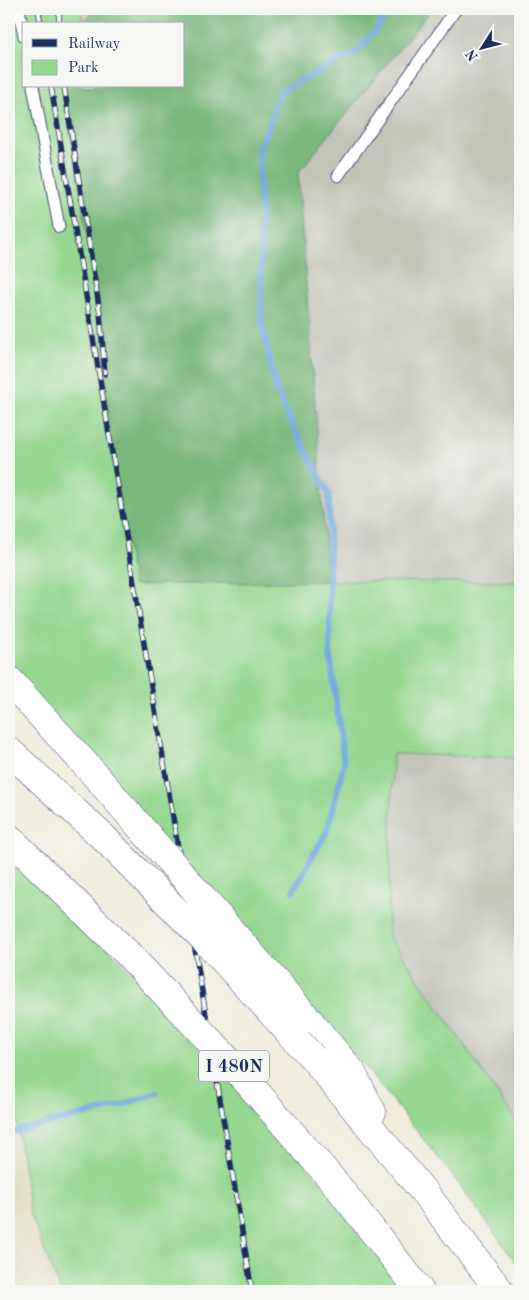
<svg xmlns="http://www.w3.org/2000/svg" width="529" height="1300" font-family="'Old Standard TT',serif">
<rect width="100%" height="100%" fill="#f6f6f2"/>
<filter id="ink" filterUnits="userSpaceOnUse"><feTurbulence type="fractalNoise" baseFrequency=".02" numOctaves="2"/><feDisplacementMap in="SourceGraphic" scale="10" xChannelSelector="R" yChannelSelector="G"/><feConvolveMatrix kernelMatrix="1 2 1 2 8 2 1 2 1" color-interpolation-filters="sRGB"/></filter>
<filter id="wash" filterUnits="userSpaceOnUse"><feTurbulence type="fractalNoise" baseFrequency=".0096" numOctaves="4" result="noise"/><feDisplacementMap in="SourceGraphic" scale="20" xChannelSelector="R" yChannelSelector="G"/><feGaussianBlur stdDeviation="1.12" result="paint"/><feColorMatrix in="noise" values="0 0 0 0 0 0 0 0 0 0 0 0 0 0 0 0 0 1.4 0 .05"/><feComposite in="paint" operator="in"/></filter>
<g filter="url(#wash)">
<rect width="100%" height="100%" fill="#f1ecdb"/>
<path fill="#e0dcbb" d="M 9,1070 L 30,1213 L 59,1291 L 9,1291 Z"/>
<path fill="#c4c5b9" d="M 81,9 L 99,9 L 83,21 Z
M 432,9 L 520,9 L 520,582 L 328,581 L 298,173 Z
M 393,754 L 520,758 L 520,1126 L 388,935 Z"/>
<path fill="#95d890" stroke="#588477" d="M 9,9 L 81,9 L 83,21 L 67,24 L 24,24 L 24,86 L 63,86 L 100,313 L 112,456 L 134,585 L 328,581 L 520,582 L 520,758 L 393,754 L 388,935 L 520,1126 L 520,1268 L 453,1176 L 362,1063 L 9,680 Z
M 9,838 L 420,1291 L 60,1291 L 30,1213 L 9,1069 Z"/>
<path fill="#78b87a" stroke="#4a746c" d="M 99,9 L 432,9 L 298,173 L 328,581 L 134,585 L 112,456 L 100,313 L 63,86 L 184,86 L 184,24 L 67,24 L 83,21 Z"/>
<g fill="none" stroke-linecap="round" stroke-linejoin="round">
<path stroke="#6da8de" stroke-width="6" d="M 293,891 L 327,831 L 344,764 L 330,653 L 329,494 L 291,423 L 276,389 L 262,325 L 259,146 L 268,129 L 279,92 L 356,53 L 393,9
M 9,1133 L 116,1107 L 157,1093"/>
</g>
</g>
<g filter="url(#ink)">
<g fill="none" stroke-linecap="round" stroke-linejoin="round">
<defs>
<path id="lane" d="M 19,9 L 24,36
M 33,86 L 59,227
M 338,176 L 456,9"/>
<path id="highway" d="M 9,680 L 94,774
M 9,751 L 104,838
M 9,838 L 127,953
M 307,1018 L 351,1071 L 372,1112
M 313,1058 L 428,1197 L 500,1291
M 335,1183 L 420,1291"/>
</defs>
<use href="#lane" stroke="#3b4b71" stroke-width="13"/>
<use href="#highway" stroke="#3b4b71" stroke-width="29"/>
<use href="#lane" stroke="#fff" stroke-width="11"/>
<use href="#highway" stroke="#fff" stroke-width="28"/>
<defs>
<path id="rail" d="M 38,9 L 41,24
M 59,24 L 59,9
M 51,86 L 252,1291
M 64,86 L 100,313 L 105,374"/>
</defs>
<use href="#rail" stroke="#1b2f5e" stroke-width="5.5"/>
<use href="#rail" stroke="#f6f6f2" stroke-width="4" stroke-dasharray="11" stroke-linecap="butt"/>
<defs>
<path id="highway-bridge" d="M 94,774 L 307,1018
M 104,838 L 205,940 L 313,1058
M 127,953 L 237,1070 L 335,1183"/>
</defs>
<use href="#highway-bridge" stroke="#3b4b71" stroke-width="29" stroke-linecap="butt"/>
<use href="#highway-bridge" stroke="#fff" stroke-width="28"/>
</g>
</g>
<g text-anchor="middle" stroke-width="4.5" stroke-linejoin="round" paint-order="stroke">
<rect fill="#f6f6f2" stroke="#5d6b8a" stroke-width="1" x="199" y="1050.5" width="70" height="31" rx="4"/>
<g font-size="18" font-weight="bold" fill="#1b2f5e">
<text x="234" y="1072">I 480N</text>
</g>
</g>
<rect width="529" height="1300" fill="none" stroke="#f6f6f2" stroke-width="30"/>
<rect x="22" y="22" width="162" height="65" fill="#f6f6f2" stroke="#9ea6b7"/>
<rect x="32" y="39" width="25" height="8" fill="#1b2f5e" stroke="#9ea6b7"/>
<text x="68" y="48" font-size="15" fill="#1b2f5e">Railway</text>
<rect x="32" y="60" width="25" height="15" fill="#95d890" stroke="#9ea6b7"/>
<text x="68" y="72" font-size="15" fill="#1b2f5e">Park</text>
<g transform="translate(482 48) rotate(234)" stroke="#f6f6f2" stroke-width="4" paint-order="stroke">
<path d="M0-4L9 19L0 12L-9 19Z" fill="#1b2f5e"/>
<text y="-8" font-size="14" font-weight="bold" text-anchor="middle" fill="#1b2f5e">N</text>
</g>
</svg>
